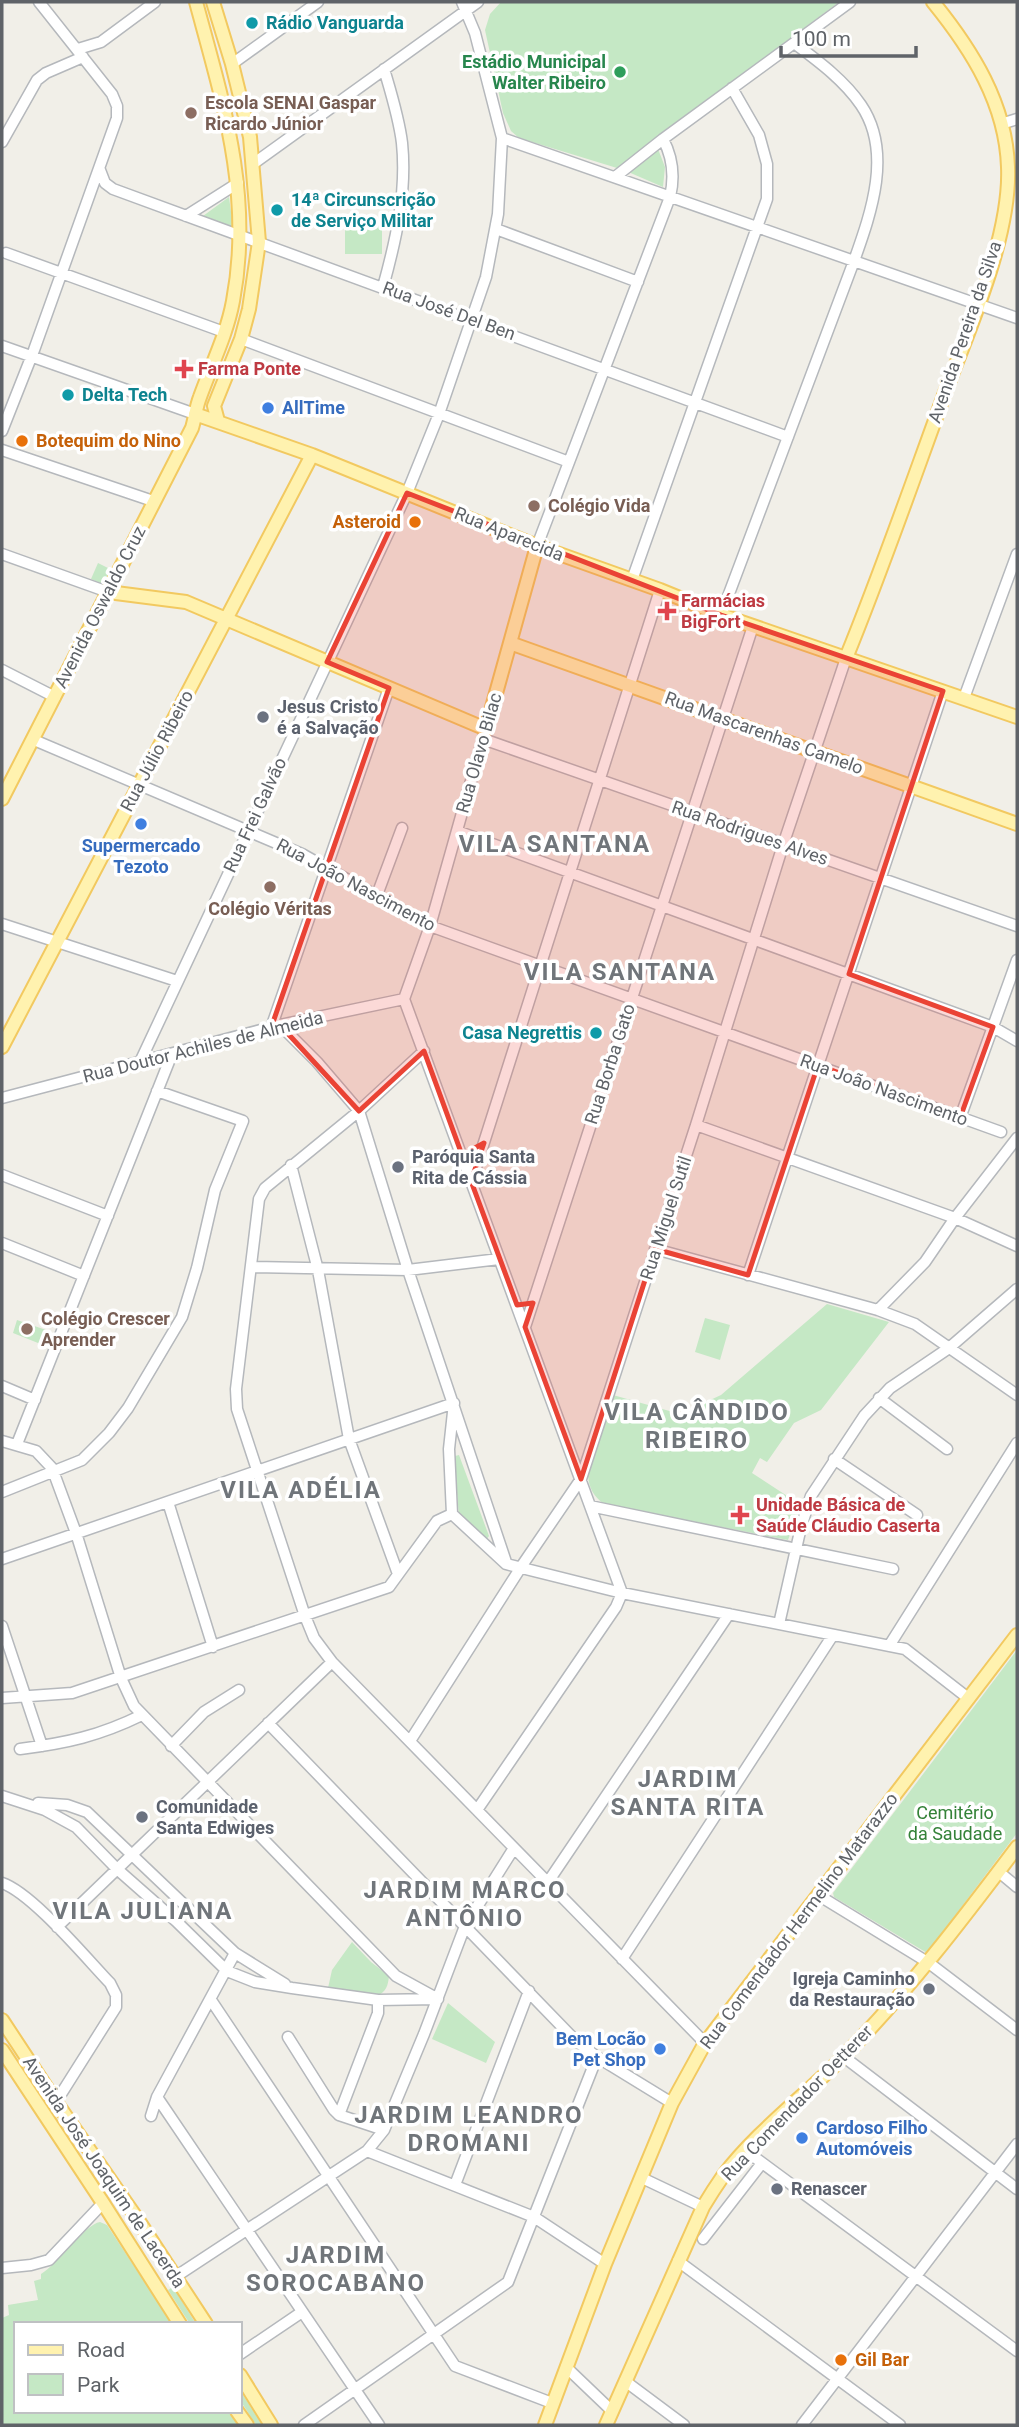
<svg xmlns="http://www.w3.org/2000/svg" width="1019" height="2427" font-family="Roboto,sans-serif">
<rect width="100%" height="100%" fill="#f1efe8"/>
<path fill="#c5e8c5" d="M 501,2 L 839,2 L 617,168 L 519,138 L 511,131 L 503,113 L 485,30 L 490,14 Z
M 658,149 L 665,167 L 663,187 L 626,171 Z
M 229,197 L 233,227 L 203,216 Z
M 345,225 L 382,225 L 382,254 L 345,254 Z
M 98,563 L 112,570 L 105,585 L 91,579 Z
M 827,1304 L 889,1322 L 821,1410 L 794,1423 L 767,1462 L 760,1458 L 752,1473 L 801,1505 L 788,1540 L 604,1504 C 594,1497 589,1488 588,1476 C 588,1461 608,1412 613,1395 L 680,1414 L 721,1395 Z
M 705,1318 L 730,1325 L 720,1360 L 695,1352 Z
M 17,1320 L 49,1331 L 43,1345 L 13,1333 Z
M 459,1455 L 489,1536 L 486,1540 L 459,1516 L 454,1458 L 455,1456 Z
M 1017,1650 L 1017,1833 L 927,1953 L 834,1897 L 833,1893 Z
M 352,1942 L 371,1962 L 389,1976 C 388,1986 386,1992 377,1996 L 328,1988 L 332,1970 Z
M 448,2003 L 495,2042 L 486,2063 L 432,2039 Z
M 100,2222 L 107,2225 L 172,2324 L 16,2324 L 16,2411 L 230,2411 L 239,2425 L 2,2425 L 2,2318 L 9,2315 L 8,2305 L 38,2300 L 34,2281 L 41,2279 L 41,2274 C 58,2264 85,2224 100,2222 Z
M 173,2287 L 196,2324 L 190,2324 L 168,2290 Z
M 240,2390 L 262,2425 L 256,2425 L 240,2400 Z"/>
<g fill="none" stroke-linecap="round" stroke-linejoin="round">
<defs>
<path id="minor" d="M 78,49 L 101,42 L 155,2
M 232,64 L 318,2
M 1001,124 L 1017,119
M 502,138 L 1017,318
M 2,142 L 37,80 L 46,73 L 83,57
M 253,164 L 478,2
M 100,170 L 105,183 L 113,189 L 788,437
M 615,177 L 663,139 L 850,2
M 186,216 L 238,183
M 496,229 L 638,282
M 6,253 L 224,332
M 383,287 C 396,240 407,192 402,143 C 399,118 391,93 384,69
M 241,339 L 569,462
M 2,346 L 195,414
M 2,431 L 34,350 L 117,118 L 117,106 L 112,94 L 39,2
M 2,450 L 153,501
M 537,546 L 670,197 C 675,176 673,158 663,139
M 2,554 L 108,592
M 632,580 L 767,199 L 767,164 L 759,135 L 732,88
M 721,615 L 854,261 C 871,213 893,152 861,105 C 844,80 818,61 794,43
M 2,670 L 55,697
M 964,698 L 1017,554
M 483,739 L 1017,926
M 34,740 L 302,854 L 430,926 L 1001,1132
M 457,831 L 993,1027 L 1017,1041
M 377,895 L 402,828
M 2,924 L 177,981
M 404,999 L 622,1593
M 404,999 L 430,926 L 484,735
M 280,1025 L 317,1062 L 359,1111 L 408,1270 L 506,1562
M 271,1028 L 389,688
M 424,1051 L 359,1111 L 265,1188 L 259,1199 L 236,1389 L 237,1409 L 305,1616 L 314,1638 L 332,1662 L 705,2043
M 140,1062 L 407,493 L 439,414 L 486,277 L 498,214 L 502,138 L 475,33 L 462,2
M 2,1098 L 280,1025 L 404,999
M 960,1118 L 1017,960
M 696,1125 L 955,1218 L 1017,1246
M 291,1165 L 318,1270 L 349,1439 L 398,1574
M 2,1175 L 108,1216
M 472,1180 L 660,590
M 2,1243 L 84,1276
M 655,1249 L 878,1310 L 915,1324 L 1017,1395
M 252,1267 L 408,1270 L 499,1259
M 748,1275 L 943,691
M 878,1310 L 925,1262 L 955,1218 L 1017,1138
M 525,1327 L 753,626
M 2,1386 L 35,1400
M 879,1398 L 947,1449
M 454,1403 L 449,1449 L 452,1514 L 506,1564 L 622,1593 L 905,1649 L 968,1698
M 2,1441 L 36,1451 L 52,1468 L 76,1533 L 121,1678 L 134,1706 L 396,1976 L 438,1999
M 17,1444 L 172,1054
M 834,1459 L 917,1515
M 2,1492 L 82,1460 L 109,1433 L 128,1408 L 182,1317 L 197,1268 L 215,1190 L 243,1121 L 157,1091
M 168,1502 L 213,1647
M 590,1506 L 893,1569
M 2,1559 L 454,1403
M 779,1624 L 801,1527 L 811,1496 L 864,1416 L 890,1388 L 949,1348 L 1017,1289
M 2,1626 L 42,1746
M 889,1646 L 1017,1443
M 2,1698 L 72,1693 L 389,1587 L 437,1521 L 452,1514
M 268,1723 L 574,2039 L 597,2057 L 672,2103
M 410,1741 L 523,1564 L 581,1479 L 696,1125 L 783,845 L 846,658
M 171,1746 L 204,1712 L 239,1690
M 20,1749 C 67,1743 99,1736 142,1715
M 2,1796 L 45,1810 L 76,1827 L 117,1869 L 176,1921 L 227,1971 L 255,1982 L 292,1988 L 378,2000 L 437,1999
M 38,1803 L 67,1805 L 87,1812 L 235,1953 L 285,1984
M 477,1810 L 616,1607 L 622,1593
M 999,1872 L 1017,1887
M 548,1882 L 729,1614
M 2,1883 C 32,1893 86,1958 110,1983 L 116,1995 L 116,2007 L 56,2102
M 818,1895 L 929,1963 L 1017,2030
M 57,1927 L 332,1662
M 622,1959 L 833,1635
M 211,2000 L 455,2366 L 552,2403
M 288,2037 L 334,2110 L 339,2115 L 384,2130
M 844,2057 L 1017,2189
M 157,2097 L 379,2425
M 339,2115 L 378,2013 L 378,2000
M 151,2116 L 157,2097 L 235,1953
M 367,2151 L 534,2217 L 605,2264
M 746,2151 L 1017,2351
M 642,2178 L 703,2207
M 455,2185 L 529,1991
M 703,2239 L 762,2163
M 678,2261 L 900,2425
M 2,2268 L 31,2265 L 49,2260 L 103,2203
M 175,2277 L 367,2151 L 384,2130 L 424,2034 L 465,1926 L 514,1848
M 240,2354 L 302,2312
M 566,2367 L 612,2411
M 625,2381 L 684,2425
M 304,2425 L 508,2282 L 597,2057
M 802,2425 L 1017,2144"/>
<path id="major" d="M 213,2 L 232,64 L 250,137 L 259,242 L 249,309 L 241,339 L 214,406 L 218,421
M 195,414 L 312,455 L 537,546 L 660,590 L 721,615 L 1017,717
M 108,592 L 186,602 L 486,729 L 537,546
M 510,643 L 1017,824
M 846,658 C 882,570 913,480 946,390 C 970,327 1011,235 1008,167 C 1006,104 972,50 933,2
M 2,799 L 192,428 C 195,418 196,407 200,397 C 211,366 227,334 233,301 C 253,196 223,102 196,2
M 2,1047 L 312,455
M 2,2020 L 56,2102 L 138,2220 L 206,2324
M 2,2050 L 103,2203 L 180,2324
M 240,2375 L 271,2425
M 237,2411 L 247,2425
M 545,2425 L 605,2264 L 672,2103 L 705,2043 L 1017,1635
M 606,2425 L 703,2207 C 709,2197 716,2186 723,2176 C 757,2131 805,2096 844,2056 C 908,1991 962,1920 1017,1847"/>
</defs>
<use href="#minor" stroke="#b5b8bc" stroke-width="13"/>
<use href="#major" stroke="#f2c960" stroke-width="16"/>
<use href="#minor" stroke="#fff" stroke-width="10"/>
<use href="#major" stroke="#fff2af" stroke-width="12"/>
</g>
<path fill="#ea4335" fill-opacity="0.2" stroke="#ea4335" stroke-width="5" stroke-linejoin="round" d="M 407,493 L 721,615 L 943,691 L 849,974 L 993,1027 L 960,1118 L 818,1065 L 748,1275 L 655,1249 L 581,1479 L 525,1327 L 533,1303 L 517,1305 L 471,1181 L 484,1143 L 462,1155 L 424,1051 L 359,1111 L 280,1025 L 271,1028 L 389,688 L 327,662 Z"/>
<g fill="#0f9aa8" stroke="#fff" stroke-width="2.5">
<circle cx="252" cy="23" r="7"/>
<circle cx="277" cy="210" r="7"/>
<circle cx="68" cy="395" r="7"/>
<circle cx="596" cy="1033" r="7"/>
</g>
<circle fill="#2e9e5b" stroke="#fff" stroke-width="2.5" cx="620" cy="72" r="7"/>
<g fill="#8d6e63" stroke="#fff" stroke-width="2.5">
<circle cx="191" cy="113" r="7"/>
<circle cx="534" cy="506" r="7"/>
<circle cx="270" cy="887" r="7"/>
<circle cx="27" cy="1329" r="7"/>
</g>
<g fill="#e0444e" stroke="#fff" stroke-width="2.5">
<path d="M180.5 358.5h7v7h7v7h-7v7h-7v-7h-7v-7h7z"/>
<path d="M663.5 600.5h7v7h7v7h-7v7h-7v-7h-7v-7h7z"/>
<path d="M736.5 1504.5h7v7h7v7h-7v7h-7v-7h-7v-7h7z"/>
</g>
<g fill="#3f7fe0" stroke="#fff" stroke-width="2.5">
<circle cx="268" cy="408" r="7"/>
<circle cx="141" cy="824" r="7"/>
<circle cx="660" cy="2049" r="7"/>
<circle cx="802" cy="2138" r="7"/>
</g>
<g fill="#e8710a" stroke="#fff" stroke-width="2.5">
<circle cx="22" cy="441" r="7"/>
<circle cx="415" cy="522" r="7"/>
<circle cx="841" cy="2360" r="7"/>
</g>
<g fill="#6b7280" stroke="#fff" stroke-width="2.5">
<circle cx="263" cy="717" r="7"/>
<circle cx="398" cy="1167" r="7"/>
<circle cx="142" cy="1817" r="7"/>
<circle cx="929" cy="1989" r="7"/>
<circle cx="777" cy="2189" r="7"/>
</g>
<g text-anchor="middle" stroke-width="7" stroke-linejoin="round" paint-order="stroke">
<g font-size="18" font-weight="bold" fill="#0d838f" stroke="#fff" text-anchor="start">
<text x="266" y="29">Rádio Vanguarda</text>
<text x="291" y="206">14ª Circunscrição<tspan x="291" dy="21">de Serviço Militar</tspan></text>
<text x="82" y="401">Delta Tech</text>
<text x="582" y="1039" text-anchor="end">Casa Negrettis</text>
</g>
<g font-size="18" font-weight="bold" fill="#27864d" stroke="#fff" text-anchor="end">
<text x="606" y="68">Estádio Municipal<tspan x="606" dy="21">Walter Ribeiro</tspan></text>
</g>
<g font-size="18" font-weight="bold" fill="#785e54" stroke="#fff" text-anchor="start">
<text x="205" y="109">Escola SENAI Gaspar<tspan x="205" dy="21">Ricardo Júnior</tspan></text>
<text x="548" y="512">Colégio Vida</text>
<text x="270" y="915" text-anchor="middle">Colégio Véritas</text>
<text x="41" y="1325">Colégio Crescer<tspan x="41" dy="21">Aprender</tspan></text>
</g>
<g font-size="18" fill="#5f6368" stroke="#fff">
<text transform="translate(449 311) rotate(20)" y="6">Rua José Del Ben</text>
<text transform="translate(965 332) rotate(-71)" y="6">Avenida Pereira da Silva</text>
<text transform="translate(509 534) rotate(22)" y="6">Rua Aparecida</text>
<text transform="translate(100 607) rotate(-63)" y="6">Avenida Oswaldo Cruz</text>
<text transform="translate(764 733) rotate(20)" y="6">Rua Mascarenhas Camelo</text>
<text transform="translate(157 751) rotate(-62)" y="6">Rua Júlio Ribeiro</text>
<text transform="translate(479 753) rotate(-74)" y="6">Rua Olavo Bilac</text>
<text transform="translate(255 815) rotate(-65)" y="6">Rua Frei Galvão</text>
<text transform="translate(750 833) rotate(19)" y="6">Rua Rodrigues Alves</text>
<text transform="translate(356 885) rotate(28)" y="6">Rua João Nascimento</text>
<text transform="translate(203 1047) rotate(-14)" y="6">Rua Doutor Achiles de Almeida</text>
<text transform="translate(610 1064) rotate(-72)" y="6">Rua Borba Gato</text>
<text transform="translate(884 1090) rotate(20)" y="6">Rua João Nascimento</text>
<text transform="translate(666 1218) rotate(-72)" y="6">Rua Miguel Sutil</text>
<text transform="translate(799 1921) rotate(-53)" y="6">Rua Comendador Hermelino Matarazzo</text>
<text transform="translate(797 2103) rotate(-46)" y="6">Rua Comendador Oetterer</text>
<text transform="translate(104 2172) rotate(56)" y="6">Avenida José Joaquim de Lacerda</text>
</g>
<g font-size="18" font-weight="bold" fill="#be3a42" stroke="#fff" text-anchor="start">
<text x="198" y="375">Farma Ponte</text>
<text x="681" y="607">Farmácias<tspan x="681" dy="21">BigFort</tspan></text>
<text x="756" y="1511">Unidade Básica de<tspan x="756" dy="21">Saúde Cláudio Caserta</tspan></text>
</g>
<g font-size="18" font-weight="bold" fill="#366cbe" stroke="#fff" text-anchor="start">
<text x="282" y="414">AllTime</text>
<text x="141" y="852" text-anchor="middle">Supermercado<tspan x="141" dy="21">Tezoto</tspan></text>
<text x="646" y="2045" text-anchor="end">Bem Locão<tspan x="646" dy="21">Pet Shop</tspan></text>
<text x="816" y="2134">Cardoso Filho<tspan x="816" dy="21">Automóveis</tspan></text>
</g>
<g font-size="18" font-weight="bold" fill="#c56008" stroke="#fff" text-anchor="start">
<text x="36" y="447">Botequim do Nino</text>
<text x="401" y="528" text-anchor="end">Asteroid</text>
<text x="855" y="2366">Gil Bar</text>
</g>
<g font-size="18" font-weight="bold" fill="#5b616d" stroke="#fff" text-anchor="start">
<text x="277" y="713">Jesus Cristo<tspan x="277" dy="21">é a Salvação</tspan></text>
<text x="412" y="1163">Paróquia Santa<tspan x="412" dy="21">Rita de Cássia</tspan></text>
<text x="156" y="1813">Comunidade<tspan x="156" dy="21">Santa Edwiges</tspan></text>
<text x="915" y="1985" text-anchor="end">Igreja Caminho<tspan x="915" dy="21">da Restauração</tspan></text>
<text x="791" y="2195">Renascer</text>
</g>
<g font-size="18" fill="#348238" stroke="#fff">
<text x="955" y="1819">Cemitério<tspan x="955" dy="21">da Saudade</tspan></text>
</g>
<g font-size="24" font-weight="bold" letter-spacing="2" fill="#70757a" stroke="#fff">
<text x="555" y="852">VILA SANTANA</text>
<text x="620" y="980">VILA SANTANA</text>
<text x="697" y="1420">VILA CÂNDIDO<tspan x="697" dy="28">RIBEIRO</tspan></text>
<text x="301" y="1498">VILA ADÉLIA</text>
<text x="688" y="1787">JARDIM<tspan x="688" dy="28">SANTA RITA</tspan></text>
<text x="465" y="1898">JARDIM MARCO<tspan x="465" dy="28">ANTÔNIO</tspan></text>
<text x="143" y="1919">VILA JULIANA</text>
<text x="469" y="2123">JARDIM LEANDRO<tspan x="469" dy="28">DROMANI</tspan></text>
<text x="336" y="2263">JARDIM<tspan x="336" dy="28">SOROCABANO</tspan></text>
</g>
</g>
<rect width="1019" height="2427" fill="none" stroke="#5f6368" stroke-width="7"/>
<rect x="14" y="2322" width="228" height="91" fill="#ffffff" stroke="#bfc1c3" stroke-width="2"/>
<rect x="28" y="2345" width="35" height="10" fill="#fff2af" stroke="#bfc1c3" stroke-width="2"/>
<text x="77" y="2357" font-size="21" fill="#5f6368">Road</text>
<rect x="28" y="2374" width="35" height="21" fill="#c5e8c5" stroke="#bfc1c3" stroke-width="2"/>
<text x="77" y="2392" font-size="21" fill="#5f6368">Park</text>
<path d="M781 46v10h135v-10" fill="none" stroke="#5f6368" stroke-width="3.5"/>
<text x="792" y="46" font-size="21" fill="#5f6368" stroke="#ffffff" stroke-width="5" paint-order="stroke">100 m</text>
</svg>
